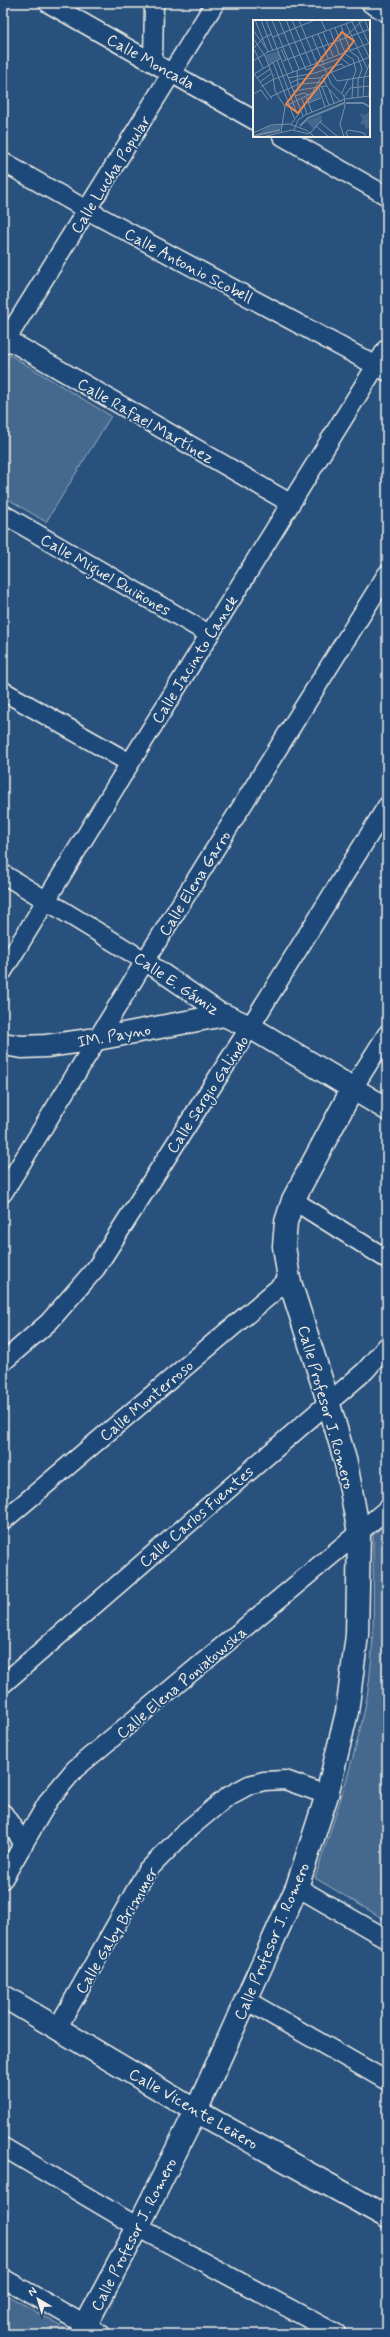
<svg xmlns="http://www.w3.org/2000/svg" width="390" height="2337" font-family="Mynerve,sans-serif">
<rect width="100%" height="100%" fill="#28517e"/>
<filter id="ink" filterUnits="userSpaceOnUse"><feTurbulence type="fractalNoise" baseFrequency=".025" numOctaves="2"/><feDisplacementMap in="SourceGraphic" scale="8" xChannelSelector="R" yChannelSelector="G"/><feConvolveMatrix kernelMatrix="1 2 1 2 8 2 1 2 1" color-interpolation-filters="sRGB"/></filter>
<g filter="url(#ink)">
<path fill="#45688e" stroke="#9cacbb" d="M 10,355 L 111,416 L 46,522 L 3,496 L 3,366 Z
M 387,1522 L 387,1921 L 315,1878 C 334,1820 354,1762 366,1703 C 376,1648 373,1590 373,1535 Z
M 3,2293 L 73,2333 L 3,2334 Z"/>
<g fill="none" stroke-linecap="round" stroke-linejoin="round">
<defs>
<path id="minor" d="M 48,3 L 254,120
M 370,3 L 387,13
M 153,62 L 154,3
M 282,136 L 387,196
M 3,162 L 87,210 L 386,371
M 3,337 L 290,503
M 3,345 L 215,3
M 3,514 L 209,634
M 3,691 L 130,763
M 3,874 L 145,961 L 224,1015
M 3,971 L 130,763 L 387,348
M 353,1088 L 387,1034
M 3,1193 L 145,961 L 387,574
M 293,1200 L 387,1259
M 3,1362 L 49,1322 L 96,1268 L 250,1027 L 387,806
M 3,1521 L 289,1279
M 3,1684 L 365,1371 L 387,1346
M 3,1813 L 24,1844
M 3,1879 L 49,1800 L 75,1769 L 387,1509
M 297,1887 L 387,1939
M 246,2000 L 387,2081
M 58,2027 L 146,1872 L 186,1831 L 227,1797 L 249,1785 L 264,1781 L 285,1780 L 327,1795
M 3,2147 L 138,2227 L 337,2334
M 3,2278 L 101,2334"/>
<path id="tertiary" d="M 3,1996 L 196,2111 L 387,2217
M 81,2334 L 138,2227 L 196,2111 L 297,1887 L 327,1795 L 347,1712 L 357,1635 L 359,1533 L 346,1463 L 328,1401 L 289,1279 L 284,1246 L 286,1222 L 293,1200 L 353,1088"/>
<path id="secondary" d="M 3,1044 L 22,1047 L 46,1046 L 97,1039 L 224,1015 L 250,1027 L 387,1109"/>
</defs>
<use href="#minor" stroke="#f4f1e8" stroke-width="21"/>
<use href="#tertiary" stroke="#f4f1e8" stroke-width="25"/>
<use href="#secondary" stroke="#f4f1e8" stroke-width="25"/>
<use href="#minor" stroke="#1f4a7a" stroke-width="18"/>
<use href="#tertiary" stroke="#1f4a7a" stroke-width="22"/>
<use href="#secondary" stroke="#1f4a7a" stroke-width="22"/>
</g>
</g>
<g text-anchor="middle" stroke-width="3.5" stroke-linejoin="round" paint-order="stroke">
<g font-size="16" fill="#f4f1e8" stroke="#1f4a7a">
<text transform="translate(151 61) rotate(29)" y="6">Calle Moncada</text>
<text transform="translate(110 174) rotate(-58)" y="6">Calle Lucha Popular</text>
<text transform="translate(189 265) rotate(28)" y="6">Calle Antonio Scobell</text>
<text transform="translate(146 420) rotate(30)" y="6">Calle Rafael Martínez</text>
<text transform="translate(106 574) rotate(30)" y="6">Calle Miguel Quiñones</text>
<text transform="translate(194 659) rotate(-58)" y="6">Calle Jacinto Canek</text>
<text transform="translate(194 883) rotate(-58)" y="6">Calle Elena Garro</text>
<text transform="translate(177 983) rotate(34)" y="6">Calle E. Gámiz</text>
<text transform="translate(114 1035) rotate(-10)" y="6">IM. Payno</text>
<text transform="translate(207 1094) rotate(-57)" y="6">Calle Sergio Galindo</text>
<text transform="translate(146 1400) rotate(-40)" y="6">Calle Monterroso</text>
<text transform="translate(327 1407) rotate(74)" y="6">Calle Profesor J. Romero</text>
<text transform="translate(196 1516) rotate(-41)" y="6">Calle Carlos Fuentes</text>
<text transform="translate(181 1682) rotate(-40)" y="6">Calle Elena Poniatowska</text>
<text transform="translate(116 1930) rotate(-59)" y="6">Calle Gaby Brimmer</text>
<text transform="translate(271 1941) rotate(-67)" y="6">Calle Profesor J. Romero</text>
<text transform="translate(194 2108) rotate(30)" y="6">Calle Vicente Leñero</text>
<text transform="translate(133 2234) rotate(-63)" y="6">Calle Profesor J. Romero</text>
</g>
</g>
<g transform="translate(253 20)">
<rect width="117" height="117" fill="#28517e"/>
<path d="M 25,31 L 28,38 L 16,44 L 12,35 ZM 65,68 L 68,77 L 56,83 L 54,77 ZM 117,92 L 117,108 L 113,109 L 111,104 L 107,104 L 110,98 L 107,96 L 108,93 L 111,95 ZM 68,95 L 69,99 L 61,109 L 53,101 ZM 29,105 L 26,112 L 6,116 L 7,112 L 15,106 Z" fill="#45688e"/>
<path fill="none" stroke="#6e88a2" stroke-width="2" d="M 93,83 L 110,83 L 117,87M 47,106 L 55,98 L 91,83M 0,116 L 27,110"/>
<path fill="none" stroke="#7a91a8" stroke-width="1" d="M 2,0 L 15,32M 8,0 L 20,31M 13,0 L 50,96M 19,0 L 40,52M 26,0 L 46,49M 33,0 L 53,50 L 88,38 L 97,45M 39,0 L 58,45M 46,0 L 64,44 L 72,48 L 78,64 L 91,76 L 92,86 L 87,104 L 91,117M 68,0 L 73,11M 105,0 L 117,26M 112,0 L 117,14M 99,2 L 116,37M 93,4 L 114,48M 88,6 L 98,32 L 105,37 L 109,49 L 105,60 L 105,77M 82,8 L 93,35 L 100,39 L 103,51 L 100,58 L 99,78M 0,10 L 13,28M 77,10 L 86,34M 70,12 L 80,36M 65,14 L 75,38M 59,16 L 71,45M 20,17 L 62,0M 92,17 L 110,0M 0,18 L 12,36 L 20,56 L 22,71 L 32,87 L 28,112M 0,29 L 10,18 L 19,14M 1,29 L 10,48M 28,29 L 33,40M 24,40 L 44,94M 0,41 L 15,32 L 103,0M 30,41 L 117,9M 20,42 L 41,98M 44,50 L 45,69M 0,52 L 19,79M 78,52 L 84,61 L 117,56M 1,54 L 28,38M 69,56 L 75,68 L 87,81M 4,58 L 17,49M 35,58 L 62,53 L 88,44 L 92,47M 7,62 L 18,54M 37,63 L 46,59 L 67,58M 8,67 L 19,60 L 117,23M 69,67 L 76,85M 66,68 L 72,87M 76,70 L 81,83M 40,71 L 73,66M 89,73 L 95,59M 0,74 L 8,70 L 15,80M 42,76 L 51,73 L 56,75M 116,76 L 117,55M 17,77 L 46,64 L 71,62M 53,77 L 59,92M 91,77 L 97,68 L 117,66M 110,77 L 111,58 L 117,42M 49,79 L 54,94M 55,83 L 68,78M 31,87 L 59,73 L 69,56 L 117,37M 67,102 L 85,117M 38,104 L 48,91M 63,106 L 76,117M 41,110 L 45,100 L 52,95 L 92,79 L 117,76M 0,113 L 18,105 L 36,104 L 53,110 L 62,117M 57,113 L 69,100M 9,117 L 39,110 L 56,114M 95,117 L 93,112 L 96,110 L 111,113 L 113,117"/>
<path fill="#ec874e" fill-opacity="0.15" stroke="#ec874e" stroke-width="2" d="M 89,12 L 101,21 L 45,93 L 33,84 Z"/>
<rect width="117" height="117" fill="none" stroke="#f4f1e8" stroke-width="2"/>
</g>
<rect width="390" height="2337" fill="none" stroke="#1f4a7a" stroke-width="16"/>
<rect x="8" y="8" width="374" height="2321" fill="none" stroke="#f4f1e8" stroke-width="1.5" filter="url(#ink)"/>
<g transform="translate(38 2299) rotate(322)" stroke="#1f4a7a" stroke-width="3" paint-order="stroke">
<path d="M0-3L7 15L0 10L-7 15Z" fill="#f4f1e8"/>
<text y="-6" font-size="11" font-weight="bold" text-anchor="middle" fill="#f4f1e8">N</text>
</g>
</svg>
